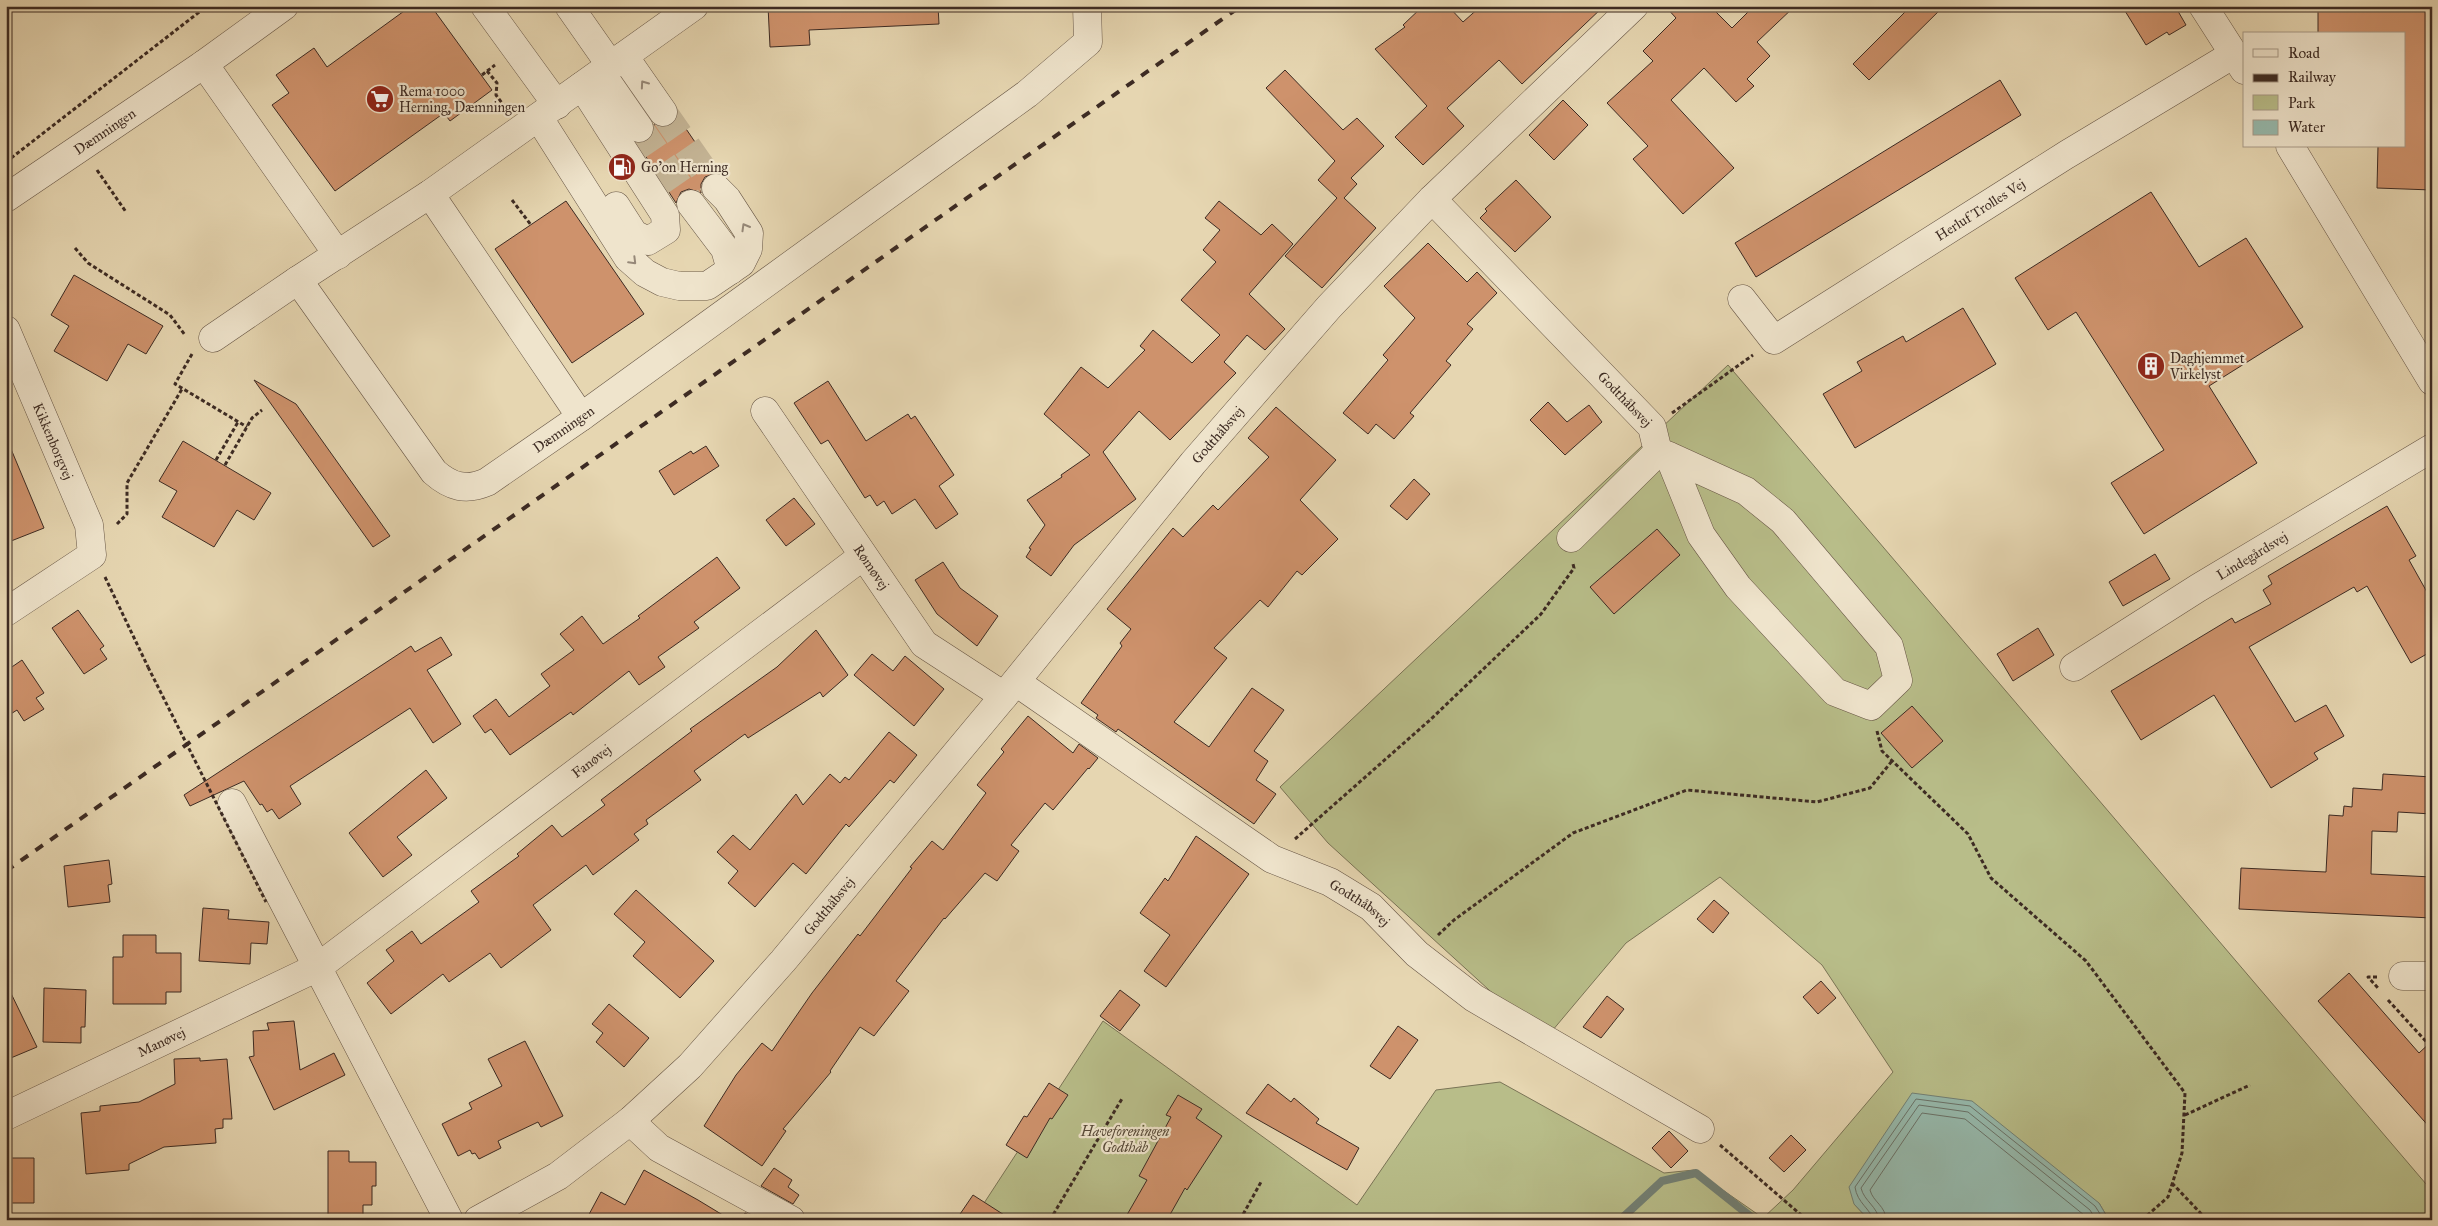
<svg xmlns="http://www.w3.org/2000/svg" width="2438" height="1226" font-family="'IM FELL Great Primer',serif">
<rect width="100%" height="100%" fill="#e6d6b1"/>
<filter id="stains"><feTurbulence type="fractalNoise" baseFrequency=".004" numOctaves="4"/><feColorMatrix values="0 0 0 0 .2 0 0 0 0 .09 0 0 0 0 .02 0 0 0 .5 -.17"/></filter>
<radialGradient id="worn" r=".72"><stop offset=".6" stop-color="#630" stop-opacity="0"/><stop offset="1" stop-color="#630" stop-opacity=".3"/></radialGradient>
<path fill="#b8bd89" stroke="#7a7456" d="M 1728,365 L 2432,1191 L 2432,1220 L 2109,1220 L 2099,1203 L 1854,1204 L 1869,1220 L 973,1220 L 1103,1021 L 1357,1205 L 1436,1090 L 1500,1082 L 1664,1173 L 1694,1170 L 1763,1218 L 1793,1190 L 1893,1072 L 1822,965 L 1720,877 L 1626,943 L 1552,1031 L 1500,1000 L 1328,843 L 1280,787 Z"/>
<path fill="#96b9ac" stroke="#728075" d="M 1912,1093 L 1972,1101 L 2099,1203 L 2109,1220 L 1869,1220 L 1854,1204 L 1849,1187 Z"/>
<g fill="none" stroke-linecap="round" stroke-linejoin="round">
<path stroke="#6a7268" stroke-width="1" d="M 1873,1220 C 1871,1209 1857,1203 1855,1187 L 1916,1099 L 1970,1106 L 2095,1206 L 2104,1220
M 1879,1220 C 1878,1207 1864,1201 1861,1188 L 1919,1105 L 1968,1112 L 2090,1210 L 2096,1220
M 1886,1220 C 1886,1206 1873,1202 1870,1190 L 1922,1113 L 1965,1119 L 2084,1215 L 2087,1220"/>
<path stroke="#728075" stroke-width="8" d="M 1620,1220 L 1662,1181 L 1696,1173 L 1755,1220"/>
</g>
<path fill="#ce926c" stroke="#3d2b23" d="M 411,6 L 431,6 L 492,90 L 450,121 L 444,113 L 335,191 L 272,105 L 289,93 L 276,75 L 314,48 L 327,67 Z
M 768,6 L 938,6 L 939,24 L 809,30 L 810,45 L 770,47 Z
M 1423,6 L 1448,6 L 1463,22 L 1481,6 L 1604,6 L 1522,84 L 1499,60 L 1447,108 L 1464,126 L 1423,165 L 1395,137 L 1427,106 L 1375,49 L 1405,27 L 1403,25 Z
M 1665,6 L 1710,6 L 1732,28 L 1754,6 L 1795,6 L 1757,42 L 1770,56 L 1747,79 L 1754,86 L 1736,102 L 1704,68 L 1671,100 L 1734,168 L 1683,214 L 1633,159 L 1648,146 L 1607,103 L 1653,61 L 1643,51 L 1676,18 Z
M 1911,6 L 1944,6 L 1869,80 L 1853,64 Z
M 2122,6 L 2175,6 L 2186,25 L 2169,35 L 2167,32 L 2146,45 Z
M 2318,6 L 2432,6 L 2432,190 L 2377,188 L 2378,146 L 2404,146 L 2404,34 L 2318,34 Z
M 1285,70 L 1343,130 L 1357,118 L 1384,146 L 1351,178 L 1357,184 L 1344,198 L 1376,228 L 1322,288 L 1285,256 L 1337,198 L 1318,180 L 1335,161 L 1266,88 Z
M 2000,80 L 2021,115 L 1756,277 L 1735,243 Z
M 1563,100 L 1588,125 L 1554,160 L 1529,135 Z
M 678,117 L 716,173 L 705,177 L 701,184 L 701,193 L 689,189 L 681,192 L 676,203 L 637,143 L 648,141 L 653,134 L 654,124 L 665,127 L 672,124 Z
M 1516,180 L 1551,217 L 1515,252 L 1480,218 L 1487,211 L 1485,209 Z
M 2151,192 L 2199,267 L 2246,238 L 2303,327 L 2209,386 L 2257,463 L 2144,534 L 2111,483 L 2164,450 L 2076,312 L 2048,330 L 2015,278 Z
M 566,201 L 644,314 L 572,363 L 495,249 Z
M 1219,201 L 1261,235 L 1272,224 L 1293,244 L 1249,294 L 1285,329 L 1265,350 L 1247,335 L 1224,362 L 1236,373 L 1170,440 L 1139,411 L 1103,452 L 1136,499 L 1074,545 L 1051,576 L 1026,557 L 1031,549 L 1029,548 L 1045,525 L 1027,500 L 1062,477 L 1061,475 L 1090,455 L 1044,414 L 1081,367 L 1108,388 L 1145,350 L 1140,346 L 1153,330 L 1192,363 L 1220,335 L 1181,300 L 1216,262 L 1203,250 L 1220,230 L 1205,218 Z
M 1428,243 L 1467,282 L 1477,272 L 1497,293 L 1467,324 L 1473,329 L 1446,361 L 1451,365 L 1410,413 L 1414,416 L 1394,439 L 1376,424 L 1368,434 L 1343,413 L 1388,360 L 1383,355 L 1415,318 L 1384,286 Z
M 74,275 L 163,326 L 146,354 L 128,344 L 107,381 L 54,351 L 69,326 L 51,315 Z
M 1963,308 L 1996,364 L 1855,448 L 1823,394 L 1862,371 L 1857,362 L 1903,336 L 1906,342 Z
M 254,380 L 296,404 L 390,536 L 373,547 Z
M 828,381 L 866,441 L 908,414 L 911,419 L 915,416 L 954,475 L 939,486 L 958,514 L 936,529 L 915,499 L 892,514 L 884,501 L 877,506 L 870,495 L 865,498 L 828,440 L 821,444 L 794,403 Z
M 1548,402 L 1567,422 L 1589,405 L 1602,422 L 1565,455 L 1530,420 Z
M 1276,407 L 1336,460 L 1300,500 L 1338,539 L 1302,575 L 1297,571 L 1268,607 L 1260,600 L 1214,648 L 1227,658 L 1174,722 L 1209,747 L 1252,688 L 1284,710 L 1254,751 L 1268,761 L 1256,780 L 1276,794 L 1254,824 L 1118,729 L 1116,732 L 1096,718 L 1098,715 L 1081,703 L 1122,646 L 1120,643 L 1131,629 L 1107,609 L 1173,528 L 1183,537 L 1213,505 L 1218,510 L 1269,457 L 1248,438 Z
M 6,437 L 44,528 L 6,543 Z
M 183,441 L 271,493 L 254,520 L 237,510 L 214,547 L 162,517 L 177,491 L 159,481 Z
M 706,446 L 719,466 L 674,495 L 659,471 L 691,451 L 693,454 Z
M 1414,479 L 1430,494 L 1407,520 L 1390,506 Z
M 794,498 L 815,524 L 786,546 L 766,520 Z
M 2387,506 L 2416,556 L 2409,560 L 2432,601 L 2432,651 L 2411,663 L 2367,586 L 2357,592 L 2354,587 L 2249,647 L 2295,722 L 2326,705 L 2344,736 L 2314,753 L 2318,759 L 2271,788 L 2214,695 L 2141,740 L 2111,691 L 2232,618 L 2235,623 L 2271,604 L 2263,590 L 2272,584 L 2268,576 Z
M 1657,529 L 1680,555 L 1614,614 L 1590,587 Z
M 2155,554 L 2170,579 L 2123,606 L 2109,582 Z
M 717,557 L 740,588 L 694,622 L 699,628 L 658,657 L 665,667 L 639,685 L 629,671 L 573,715 L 571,712 L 510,755 L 491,729 L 485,733 L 473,716 L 496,699 L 509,717 L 550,686 L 541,674 L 574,650 L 560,634 L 582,616 L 603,644 L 640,618 L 638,616 Z
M 943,562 L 960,588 L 998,616 L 977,646 L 937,614 L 915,580 Z
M 78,610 L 104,646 L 100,649 L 107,659 L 84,674 L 52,628 Z
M 2038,628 L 2054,655 L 2013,681 L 1997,654 Z
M 816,630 L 848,675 L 823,697 L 820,692 L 748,738 L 745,734 L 694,771 L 701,780 L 646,820 L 648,824 L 634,834 L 639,840 L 593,875 L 586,865 L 533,905 L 551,930 L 501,968 L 490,953 L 449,982 L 443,974 L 391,1014 L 367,983 L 394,961 L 386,950 L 412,931 L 421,944 L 479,902 L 471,891 L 519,856 L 517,854 L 552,825 L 562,837 L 605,805 L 601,800 L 692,731 L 690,729 L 777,667 Z
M 441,637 L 452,655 L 427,670 L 461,724 L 433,743 L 410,708 L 290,786 L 301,804 L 279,819 L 272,809 L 267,812 L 262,804 L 260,805 L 244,781 L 190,806 L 184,795 L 411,646 L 415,652 Z
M 872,654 L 893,671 L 905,656 L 944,689 L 914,726 L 854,675 Z
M 22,660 L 44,693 L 36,698 L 44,709 L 24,721 L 17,710 L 6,717 L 6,671 Z
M 1912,706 L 1943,741 L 1912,768 L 1881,733 Z
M 1028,716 L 1073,753 L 1079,744 L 1098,758 L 1089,769 L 1088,768 L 1053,810 L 1045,803 L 1011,845 L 1019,851 L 997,881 L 985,873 L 945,919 L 944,918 L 896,981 L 909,991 L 874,1036 L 860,1027 L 830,1071 L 831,1072 L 783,1129 L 786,1131 L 762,1166 L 704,1126 L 736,1075 L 762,1043 L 772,1051 L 812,993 L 858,934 L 860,936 L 912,868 L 910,867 L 932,841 L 943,850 L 986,793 L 977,785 L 1004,752 L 1001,749 Z
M 889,732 L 917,755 L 894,783 L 890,780 L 849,827 L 846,824 L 806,874 L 793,863 L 755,907 L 728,883 L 738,871 L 717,852 L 733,835 L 750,850 L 796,794 L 803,805 L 830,774 L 840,783 L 845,777 L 849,780 Z
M 426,770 L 447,798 L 397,837 L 412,855 L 383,877 L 349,833 Z
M 2383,774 L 2432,777 L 2432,814 L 2398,812 L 2397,832 L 2372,831 L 2371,874 L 2432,877 L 2432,918 L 2239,909 L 2241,868 L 2326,872 L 2329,815 L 2343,816 L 2344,806 L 2352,807 L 2353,788 L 2382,790 Z
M 1196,836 L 1249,874 L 1166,987 L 1144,971 L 1170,935 L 1140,913 L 1165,878 L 1168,881 Z
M 109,860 L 112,884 L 108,885 L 110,902 L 68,907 L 64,866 Z
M 636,890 L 714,961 L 680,998 L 633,956 L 645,942 L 614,914 Z
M 1714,900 L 1729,913 L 1713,933 L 1697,919 Z
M 203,908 L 229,910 L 228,919 L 269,922 L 267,944 L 251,943 L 250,964 L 199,961 Z
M 123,935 L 156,935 L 156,953 L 181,953 L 181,992 L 166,992 L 166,1004 L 113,1004 L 113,957 L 123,957 Z
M 2349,973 L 2419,1053 L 2432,1041 L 2432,1130 L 2318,1001 Z
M 1821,981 L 1836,998 L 1818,1014 L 1803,997 Z
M 6,983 L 37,1047 L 6,1060 Z
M 44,988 L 86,990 L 85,1027 L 81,1027 L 81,1043 L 43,1042 Z
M 1120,990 L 1140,1005 L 1120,1031 L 1100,1016 Z
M 1607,996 L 1624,1009 L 1601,1038 L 1583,1027 Z
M 609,1004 L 649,1038 L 624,1067 L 596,1042 L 603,1033 L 592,1024 Z
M 294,1021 L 300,1070 L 334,1053 L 345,1075 L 274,1110 L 249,1057 L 254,1056 L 253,1031 L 269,1030 L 267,1023 Z
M 1398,1026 L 1418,1040 L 1390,1079 L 1370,1066 Z
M 525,1041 L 563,1116 L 541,1127 L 538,1122 L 498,1141 L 501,1148 L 479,1159 L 475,1153 L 472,1154 L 470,1150 L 458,1156 L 442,1124 L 472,1109 L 469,1103 L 502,1086 L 488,1059 Z
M 200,1058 L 200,1061 L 227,1059 L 232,1119 L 223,1119 L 223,1128 L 215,1129 L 216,1143 L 164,1147 L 129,1164 L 129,1170 L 86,1174 L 81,1113 L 100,1111 L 100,1106 L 139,1102 L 175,1084 L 174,1059 Z
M 1049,1083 L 1068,1095 L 1052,1119 L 1050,1118 L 1027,1158 L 1006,1145 L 1024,1116 L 1027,1117 Z
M 1268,1084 L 1291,1102 L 1294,1098 L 1319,1119 L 1316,1123 L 1359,1148 L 1347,1170 L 1246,1113 Z
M 1178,1095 L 1202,1109 L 1196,1118 L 1222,1136 L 1187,1190 L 1185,1188 L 1167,1220 L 1124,1220 L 1147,1180 L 1139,1176 L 1171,1117 L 1166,1115 Z
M 1669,1131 L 1688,1151 L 1671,1168 L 1652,1148 Z
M 1791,1135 L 1806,1150 L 1784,1172 L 1769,1158 Z
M 328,1151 L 349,1151 L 349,1162 L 376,1162 L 376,1186 L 372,1186 L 372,1205 L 363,1205 L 363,1220 L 328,1220 Z
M 6,1158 L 34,1158 L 34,1203 L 6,1203 Z
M 774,1168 L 792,1180 L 788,1187 L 799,1195 L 793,1204 L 761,1186 Z
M 644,1170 L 698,1200 L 731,1220 L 586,1220 L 601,1192 L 625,1205 Z
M 973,1195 L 1012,1220 L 956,1220 Z
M 745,1213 L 758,1220 L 741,1220 Z"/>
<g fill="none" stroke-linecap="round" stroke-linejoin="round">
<path stroke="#c4b495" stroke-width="28" stroke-dasharray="28 14" stroke-linecap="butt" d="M 663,112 L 716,188
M 639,128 L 691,204"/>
<defs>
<g id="minor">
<path d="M 485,6 L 557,105"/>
<path d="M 569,6 L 611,66"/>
<path d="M 2203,6 L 2244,70"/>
<path d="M 624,56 L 663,112"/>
<path d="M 204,64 L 338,255"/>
<path d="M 601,73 L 639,128"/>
<path d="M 582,86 L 665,215 L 666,230 L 648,241 L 634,234 L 616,206"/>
<path d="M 539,118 L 628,258 L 645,273 L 662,282 L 679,286 L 707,286 L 741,263 L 748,249 L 749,233 L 727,199 L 716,188"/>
<path d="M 2290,146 L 2432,381"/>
<path d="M 430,194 L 581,417"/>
<path id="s1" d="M 6,198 L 204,64 L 284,6"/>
<path id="s2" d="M 1432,199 L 1652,427 L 1658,452 L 1571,538"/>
<path d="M 691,204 L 725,249 L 731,270"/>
<path id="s3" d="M 298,280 L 434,472 C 451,487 466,491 487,482 L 581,417 L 1027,94 L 1088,42 L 1087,6"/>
<path id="s4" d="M 1742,299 L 1774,340 L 2066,155 L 2234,54"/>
<path id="s5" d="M 6,330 L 89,525 L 92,555 L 6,612"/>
<path d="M 213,338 L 295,282 L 430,194 L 694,6"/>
<path id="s6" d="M 765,411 L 924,644 L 1004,696"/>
<path d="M 1658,452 L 1669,456 L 1746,491 L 1783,521 L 1889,646 L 1898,680 L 1871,706 L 1835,692 L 1738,587 L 1701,535 L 1669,456"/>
<path id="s7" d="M 2074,667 L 2198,588 L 2432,448"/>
<path id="s8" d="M 1016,682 L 1272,859 L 1330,882 L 1371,907 L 1417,954 L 1474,998 L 1700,1129"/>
<path d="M 232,803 L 449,1220"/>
<path d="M 2403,976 L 2432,976"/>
<path id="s9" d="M 6,1116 L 318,967 L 863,556"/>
<path d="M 630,1121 L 659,1148 L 791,1220"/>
<path id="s10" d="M 478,1220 L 558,1176 L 630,1121 L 690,1066 L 783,961 L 1004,696 L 1193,463 L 1329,307 L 1432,199 L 1634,6"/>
</g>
</defs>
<use href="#minor" stroke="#675646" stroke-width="29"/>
<path stroke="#3d2b23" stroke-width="3" stroke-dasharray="4 2.5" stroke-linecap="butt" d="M 487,71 L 497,83 L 496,95 L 505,107
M 482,75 L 495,65
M 6,162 L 207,6
M 97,170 L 126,212
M 512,200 L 531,225
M 75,248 L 88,263 L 170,315 L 185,335
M 192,354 L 175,384 L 247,427
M 1672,413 L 1753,355
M 216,460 L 238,422
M 225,465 L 252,418 L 262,410
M 117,524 L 127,514 L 127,483 L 182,389
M 105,577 L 148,667
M 1877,731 L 1882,751 L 1968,834 L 1991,878 L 2086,961 L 2185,1093 L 2182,1153 L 2168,1197 L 2142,1220
M 1295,839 L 1430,720 L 1541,614 L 1574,568 L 1573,564
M 1438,935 L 1454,920 L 1573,833 L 1687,790 L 1817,802 L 1870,788 L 1892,761
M 2377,977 L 2368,977 L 2378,988
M 2388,1000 L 2432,1048
M 2185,1115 L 2250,1085
M 1720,1145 L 1807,1220
M 2172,1183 L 2207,1220
M 1050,1220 L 1123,1097
M 1240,1220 L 1261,1182"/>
<use href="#minor" stroke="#efe4cc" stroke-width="28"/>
<path stroke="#3d2b23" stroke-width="4" stroke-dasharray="9 9" stroke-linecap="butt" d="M 6,871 L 1241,6"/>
<path stroke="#3d2b23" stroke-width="3" stroke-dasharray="4 2.5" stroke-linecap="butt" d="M 148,667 L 266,902"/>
</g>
<defs><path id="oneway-chevron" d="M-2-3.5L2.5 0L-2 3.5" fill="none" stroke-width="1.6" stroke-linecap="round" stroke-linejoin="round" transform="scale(1.25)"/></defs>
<g stroke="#968878">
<use href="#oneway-chevron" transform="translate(644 84) rotate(-125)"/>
<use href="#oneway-chevron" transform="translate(745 227) rotate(-120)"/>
<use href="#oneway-chevron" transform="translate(633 261) rotate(45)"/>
</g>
<defs>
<symbol id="supermarket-disc" viewBox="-11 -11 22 22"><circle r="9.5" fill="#8f2418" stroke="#efe4cc"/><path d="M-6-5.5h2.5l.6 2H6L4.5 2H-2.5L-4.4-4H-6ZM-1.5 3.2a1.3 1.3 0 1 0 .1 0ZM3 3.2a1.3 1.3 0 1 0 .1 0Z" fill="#fff"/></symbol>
<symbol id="fuel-disc" viewBox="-11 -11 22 22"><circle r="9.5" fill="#8f2418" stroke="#efe4cc"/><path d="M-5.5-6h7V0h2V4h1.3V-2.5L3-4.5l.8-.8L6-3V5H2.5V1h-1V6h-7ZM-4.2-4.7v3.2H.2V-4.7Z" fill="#fff"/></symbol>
<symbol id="building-disc" viewBox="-11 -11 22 22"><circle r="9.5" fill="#8f2418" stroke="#efe4cc"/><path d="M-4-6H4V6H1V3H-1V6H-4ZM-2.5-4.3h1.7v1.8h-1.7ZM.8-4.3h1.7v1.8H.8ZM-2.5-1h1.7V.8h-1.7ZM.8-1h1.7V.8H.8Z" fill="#fff"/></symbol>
</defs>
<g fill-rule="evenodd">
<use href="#supermarket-disc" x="364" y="83" width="32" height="32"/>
<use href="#fuel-disc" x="606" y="151" width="32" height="32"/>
<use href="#building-disc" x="2135" y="350" width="32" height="32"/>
</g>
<g text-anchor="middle" stroke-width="4.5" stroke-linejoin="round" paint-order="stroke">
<g font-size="14" fill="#3d2b23" stroke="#efe4cc" text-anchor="start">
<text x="399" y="96">Rema 1000<tspan x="399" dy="16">Herning, Dæmningen</tspan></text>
<text x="641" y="172">Go'on Herning</text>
<text x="2170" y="363">Daghjemmet<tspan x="2170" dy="16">Virkelyst</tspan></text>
</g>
<g font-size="14" fill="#3d2b23" stroke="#efe4cc">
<text dy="5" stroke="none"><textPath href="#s1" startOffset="119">Dæmningen</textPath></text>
<text dy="5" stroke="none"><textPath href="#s4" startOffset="296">Herluf Trolles Vej</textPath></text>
<text dy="5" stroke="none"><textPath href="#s2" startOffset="278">Godthåbsvej</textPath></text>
<text dy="5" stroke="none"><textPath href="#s3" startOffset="386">Dæmningen</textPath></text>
<text dy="5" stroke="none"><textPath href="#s10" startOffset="1086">Godthåbsvej</textPath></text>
<text dy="5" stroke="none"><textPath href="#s5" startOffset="121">Kikkenborgvej</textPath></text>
<text dy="5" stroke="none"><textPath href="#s7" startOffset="210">Lindegårdsvej</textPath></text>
<text dy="5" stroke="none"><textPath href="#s6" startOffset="189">Rømøvej</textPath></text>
<text dy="5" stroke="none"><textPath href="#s9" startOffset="688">Fanøvej</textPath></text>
<text dy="5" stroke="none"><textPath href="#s8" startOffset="410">Godthåbsvej</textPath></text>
<text dy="5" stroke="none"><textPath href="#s10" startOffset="475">Godthåbsvej</textPath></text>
<text dy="5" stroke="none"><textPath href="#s9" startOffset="172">Manøvej</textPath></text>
</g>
<g font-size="14" font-style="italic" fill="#564837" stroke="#efe4cc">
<text x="1125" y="1136">Haveforeningen<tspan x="1125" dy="16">Godthåb</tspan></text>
</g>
</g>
<rect width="2438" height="1226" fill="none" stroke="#e6d6b1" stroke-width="25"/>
<rect x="8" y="8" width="2423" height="1211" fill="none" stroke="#3d2b23" stroke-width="2.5"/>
<rect x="12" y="12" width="2413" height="1201" fill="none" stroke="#3d2b23"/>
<rect x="2243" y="32" width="162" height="115" fill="#efe4cc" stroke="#a89a88"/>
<rect x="2253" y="49" width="25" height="8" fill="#efe4cc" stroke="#a89a88"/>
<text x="2288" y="58" font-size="15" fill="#3d2b23">Road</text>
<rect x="2253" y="74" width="25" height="8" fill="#3d2b23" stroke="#a89a88"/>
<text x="2288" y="82" font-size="15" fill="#3d2b23">Railway</text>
<rect x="2253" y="95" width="25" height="15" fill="#b8bd89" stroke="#a89a88"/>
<text x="2288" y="108" font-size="15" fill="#3d2b23">Park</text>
<rect x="2253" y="120" width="25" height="15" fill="#96b9ac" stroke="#a89a88"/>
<text x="2288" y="132" font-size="15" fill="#3d2b23">Water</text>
<rect width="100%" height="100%" filter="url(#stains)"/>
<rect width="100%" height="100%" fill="url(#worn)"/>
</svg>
